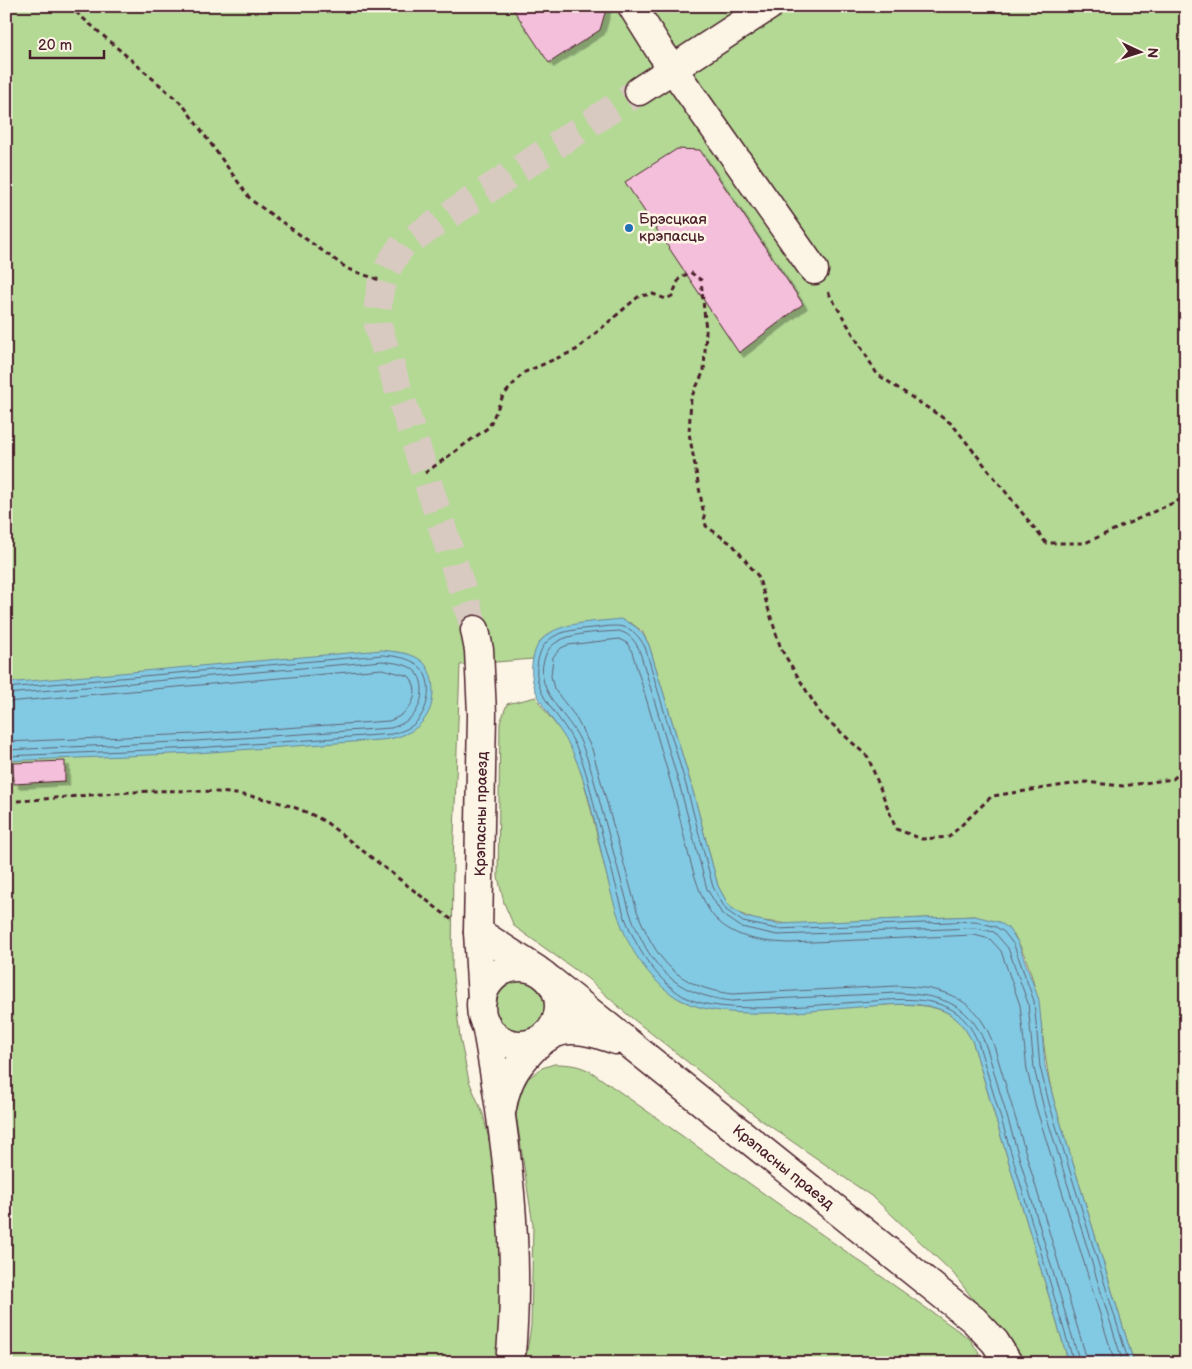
<svg xmlns="http://www.w3.org/2000/svg" width="1192" height="1369" font-family="'Balsamiq Sans',sans-serif">
<defs>
<filter id="shadow"><feDropShadow dx="4.5" dy="4.5" stdDeviation="0" flood-color="#0004"/></filter>
</defs>
<rect width="100%" height="100%" fill="#fcf5e5"/>
<filter id="ink" filterUnits="userSpaceOnUse"><feTurbulence type="fractalNoise" baseFrequency=".02" numOctaves="2"/><feDisplacementMap in="SourceGraphic" scale="10" xChannelSelector="R" yChannelSelector="G"/><feConvolveMatrix kernelMatrix="1 2 1 2 8 2 1 2 1" color-interpolation-filters="sRGB"/></filter>
<g filter="url(#ink)">
<path fill="#b3d995" stroke="#7e7c60" d="M 6,6 L 1186,6 L 1186,1363 L 1134,1363 L 1054,1101 C 1039,1046 1045,986 1014,935 L 975,916 L 789,924 L 755,920 L 737,912 L 729,906 L 718,886 L 691,784 L 649,645 L 642,631 L 631,623 L 552,632 L 542,639 L 533,659 L 460,665 L 453,863 L 452,968 L 460,1038 L 469,1081 L 483,1114 L 495,1166 L 501,1255 L 497,1363 L 6,1363 Z
M 536,697 C 548,718 566,733 575,756 C 604,829 606,958 681,1000 C 688,1004 698,1005 706,1007 C 757,1019 812,1009 864,1006 C 891,1005 921,1001 946,1012 C 959,1019 967,1030 973,1043 L 1069,1363 L 1022,1363 L 953,1273 L 874,1198 L 761,1120 L 628,1015 L 588,979 L 514,926 L 504,903 L 498,877 L 500,723 L 507,704 Z
M488 1006a32 32 0 1 1 64 0a32 32 0 1 1-64 0Z
M 554,1064 C 569,1064 580,1065 593,1073 L 970,1339 L 985,1363 L 525,1363 L 531,1326 L 533,1225 L 515,1108 L 522,1083 L 542,1068 Z"/>
<path fill="#82cae3" stroke="#6c8699" d="M 620,619 C 635,624 642,631 649,645 L 691,784 L 718,886 L 729,906 L 745,917 L 777,924 L 975,916 L 999,922 L 1008,928 L 1018,942 L 1039,1000 L 1045,1066 L 1054,1101 L 1134,1363 L 1069,1363 L 973,1043 C 967,1031 960,1020 948,1013 C 926,1001 897,1004 873,1006 C 823,1009 726,1023 683,1001 C 660,990 640,964 629,943 C 602,887 599,812 574,755 C 559,719 520,694 535,651 C 546,620 593,623 620,619 Z
M 382,650 C 395,652 412,652 423,662 C 430,669 433,681 433,691 C 433,723 409,738 380,740 L 196,753 L 6,761 L 6,683 Z"/>
<g fill="none" stroke-linecap="round" stroke-linejoin="round">
<path stroke="#606375" stroke-width="1" d="M 6,688 L 382,655 C 394,656 409,657 419,666 C 435,681 429,712 413,725 C 407,730 399,732 392,734 L 196,748 L 6,756
M 6,694 L 382,661 C 393,663 407,663 415,671 C 420,676 422,683 422,689 C 422,711 410,722 391,728 L 196,741 L 6,750
M 6,702 L 382,669 L 409,676 C 424,695 408,715 389,721 L 195,734 L 6,742
M 1074,1363 L 978,1042 C 972,1028 963,1015 949,1008 C 926,997 898,999 874,1001 C 829,1003 720,1018 683,996 C 653,977 636,947 624,915 C 614,879 605,844 595,809 C 589,784 584,759 571,737 C 556,709 527,690 540,653 C 549,628 580,630 602,627 C 624,624 634,627 645,647 L 686,785 L 713,887 L 726,910 L 743,922 L 777,929 L 975,921 L 996,927 L 1004,932 L 1014,945 L 1034,1001 L 1040,1067 L 1049,1103 L 1129,1363
M 1080,1363 L 988,1052 C 973,1004 943,995 897,993 L 731,1001 C 673,994 650,966 630,913 C 621,880 612,847 603,814 C 596,788 590,762 579,738 C 565,711 531,689 546,654 C 556,631 598,633 619,631 C 630,634 634,640 639,649 L 680,787 L 707,889 L 722,914 L 741,927 L 777,935 L 975,928 L 994,932 L 1008,948 L 1028,1003 L 1034,1068 L 1043,1105 L 1123,1363
M 1088,1363 L 995,1049 C 979,999 947,987 897,986 L 732,994 C 677,987 656,960 637,911 L 592,749 L 575,716 L 554,689 L 551,676 L 553,657 L 561,648 L 568,645 L 619,639 L 627,643 L 632,652 C 646,697 659,742 672,787 C 682,820 693,896 716,919 C 736,939 763,942 790,943 L 974,935 L 990,939 L 1001,951 L 1020,1005 L 1027,1070 L 1036,1107 L 1115,1363"/>
</g>
<path fill="#f4bfdb" stroke="#4a1f2b" filter="url(#shadow)" d="M 511,6 L 607,6 L 600,30 L 549,63 Z
M 677,149 L 700,150 L 803,304 L 739,353 L 625,182 Z
M 65,761 L 65,781 L 14,784 L 13,763 Z"/>
<g fill="none" stroke-linecap="round" stroke-linejoin="round">
<path stroke="#d8cac0" stroke-width="28" stroke-dasharray="28 14" stroke-linecap="butt" d="M 475,630 L 378,326 C 376,294 383,269 403,245 L 639,91"/>
<defs>
<g id="minor">
<path d="M 632,6 L 659,49 L 814,270"/>
<path d="M 639,91 L 769,6"/>
<path d="M 475,630 L 479,650 L 482,714 L 478,932 L 482,999"/>
<path d="M 478,932 L 537,970"/>
<circle cx="520" cy="1006" r="39"/>
<path id="s1" d="M 550,980 L 974,1320 L 995,1342 L 1008,1363"/>
<path d="M 486,1024 C 506,1136 522,1250 510,1363"/>
<path d="M 502,1108 C 505,1089 511,1073 524,1059 C 553,1023 575,1025 616,1040"/>
</g>
</defs>
<use href="#minor" stroke="#4a1f2b" stroke-width="31"/>
<path stroke="#4a1f2b" stroke-width="3" stroke-dasharray="5 4" stroke-linecap="butt" d="M 69,6 L 183,105 L 251,200 L 348,269 L 382,281
M 828,292 L 877,374 L 952,424 L 1046,543 L 1085,543 L 1186,497
M 425,473 L 489,427 L 503,396 L 523,373 L 576,350 L 639,296 L 653,294 L 666,299 L 672,296 L 679,279 L 690,272 L 701,280 L 706,330 L 704,371 L 691,398 L 689,433 L 706,526 L 733,545 L 758,576 L 781,649 L 820,713 L 868,757 L 896,829 L 922,839 L 949,837 L 992,796 L 1085,782 L 1123,786 L 1173,779 L 1186,767
M 17,801 C 110,795 244,772 327,823 L 452,920"/>
<use href="#minor" stroke="#fcf5e5" stroke-width="28"/>
</g>
</g>
<circle fill="#1f6fb2" stroke="#fcf5e5" stroke-width="2" cx="629" cy="228" r="5"/>
<g text-anchor="middle" stroke-width="5" stroke-linejoin="round" paint-order="stroke">
<g font-size="15" fill="#4a1f2b" stroke="#fcf5e5" text-anchor="start">
<text x="639" y="224">Брэсцкая<tspan x="639" dy="17">крэпасць</tspan></text>
</g>
<g font-size="15" fill="#4a1f2b" stroke="#fcf5e5">
<text transform="translate(481 814) rotate(-89)" y="5">Крэпасны праезд</text>
<text dy="5" stroke="none"><textPath href="#s1" startOffset="299">Крэпасны праезд</textPath></text>
</g>
</g>
<rect width="1192" height="1369" fill="none" stroke="#fcf5e5" stroke-width="25"/>
<rect x="12" y="12" width="1167" height="1344" fill="none" stroke="#4a1f2b" stroke-width="2" filter="url(#ink)"/>
<g transform="translate(1140 52) rotate(94)" stroke="#fcf5e5" stroke-width="4" paint-order="stroke">
<path d="M0-4L9 19L0 12L-9 19Z" fill="#4a1f2b"/>
<text y="-8" font-size="14" font-weight="bold" text-anchor="middle" fill="#4a1f2b">N</text>
</g>
<path d="M30 50v8h74v-8" fill="none" stroke="#4a1f2b" stroke-width="2.5"/>
<text x="38" y="50" font-size="15" fill="#4a1f2b" stroke="#fcf5e5" stroke-width="4" paint-order="stroke">20 m</text>
</svg>
